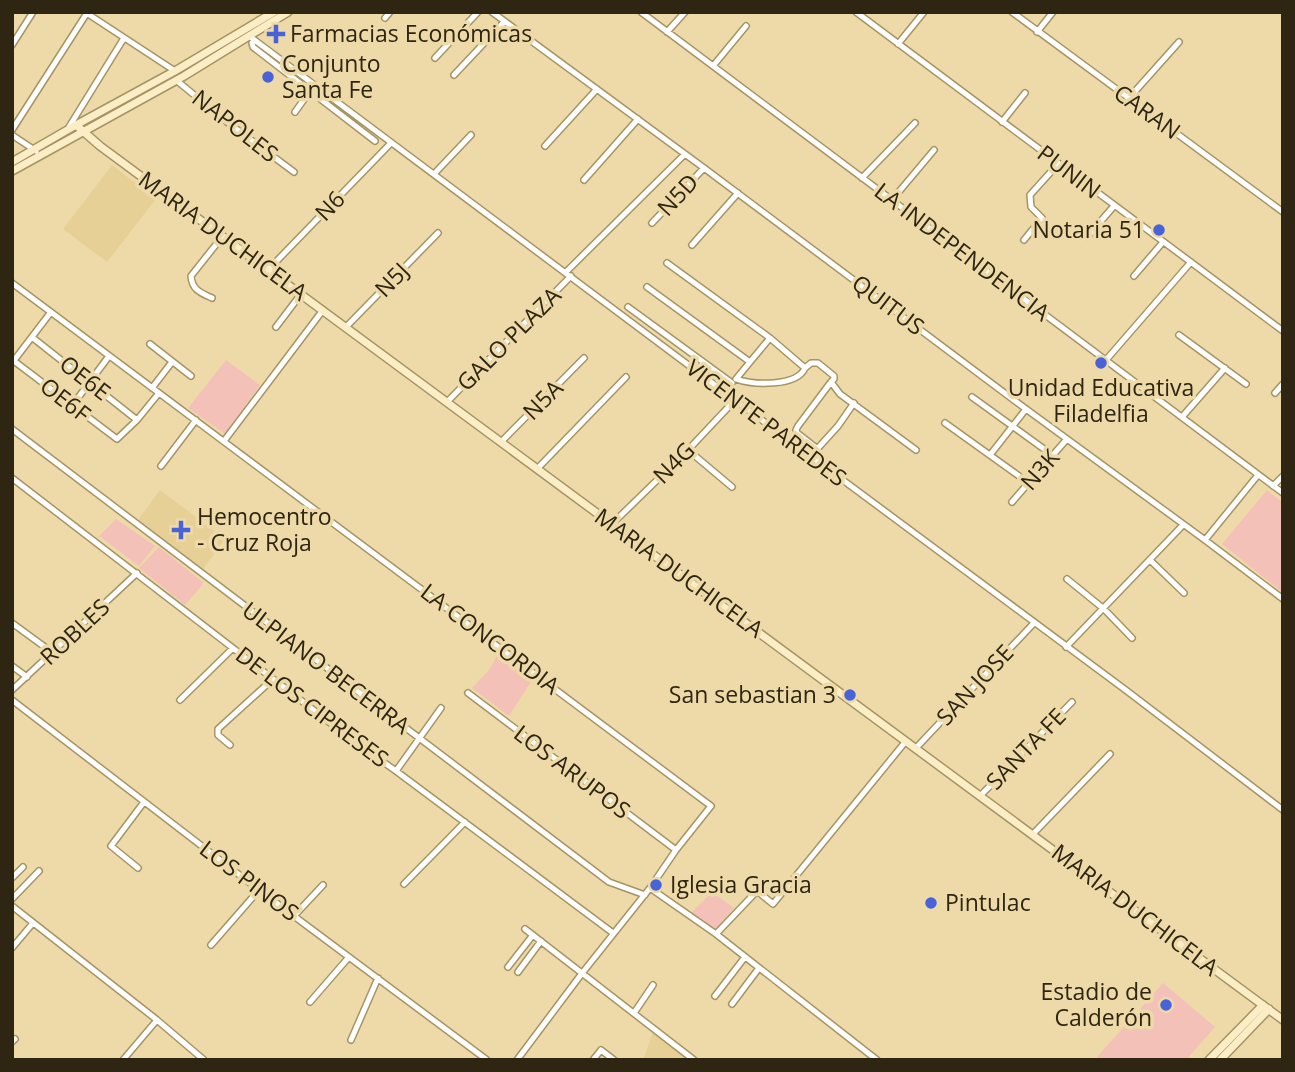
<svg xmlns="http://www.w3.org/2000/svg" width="1295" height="1072" font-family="'Open Sans',sans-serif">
<rect width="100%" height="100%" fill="#eedaa8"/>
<path fill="#e6d096" d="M 112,165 L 156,199 L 107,262 L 63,229 Z
M 160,490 L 225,539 L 203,569 L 138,520 Z
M 653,1032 L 689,1060 L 643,1060 Z"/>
<path fill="#f3c1b8" d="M 226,360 L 260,385 L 225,434 L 188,408 Z
M 1267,490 L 1283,503 L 1283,593 L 1222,544 Z
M 116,519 L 155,546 L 139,566 L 99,536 Z
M 159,547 L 204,583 L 185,605 L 139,568 Z
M 499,652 L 532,680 L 509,716 L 472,688 L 489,670 Z
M 712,892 L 734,908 L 714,932 L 690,914 Z
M 1163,983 L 1215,1027 L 1186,1060 L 1100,1060 L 1097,1057 Z"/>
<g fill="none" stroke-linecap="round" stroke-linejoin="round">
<defs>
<path id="minor" d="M 85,12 L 175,71
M 492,12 L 704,168 L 1026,409 L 1205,540 L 1283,599
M 641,12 L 1283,493
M 856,12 L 1283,331
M 1012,12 L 1283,212
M 385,18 L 390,12
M 667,32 L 685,12
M 1037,32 L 1053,12
M 249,36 L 735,400 L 1127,691 L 1283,810
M 254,40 L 252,43 L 253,47 L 375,141
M 898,44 L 924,12
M 12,45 L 33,12
M 435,58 L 478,12
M 713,66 L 746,26
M 454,75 L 504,22
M 176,80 L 227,122 L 294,172
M 1129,98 L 1179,42
M 295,112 L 310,91
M 1002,122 L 1025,93
M 69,127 L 124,38
M 12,130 L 87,13
M 12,135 L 36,151
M 545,146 L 597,89
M 434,174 L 471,135
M 862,178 L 915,123
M 584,180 L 638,119
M 892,200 L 934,150
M 652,223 L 704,168
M 1087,237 L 1114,206
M 1024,240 L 1042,218 L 1031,207 L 1030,195 L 1058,164
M 692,245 L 738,193
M 667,263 L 770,338
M 268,270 L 391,143
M 566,272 L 685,154
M 1134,276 L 1163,242
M 12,283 L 711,806 L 676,850 L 650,888 L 583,972 L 517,1060
M 647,287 L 750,362 L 770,338 L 805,368 L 811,363 L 818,363 L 834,376 L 834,379 L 831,382 L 840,394 L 916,450
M 212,298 C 201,293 192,290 191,276 L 222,237
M 628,307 L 732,383
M 276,327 L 301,294
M 346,327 L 438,233
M 1179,335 L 1246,384
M 33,338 L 137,420
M 150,344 L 191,376
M 1106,360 L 1191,262
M 14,361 L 117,439 L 137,420 L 159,393
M 750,362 L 736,379 C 753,385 797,387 805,368
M 12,363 L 51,312
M 831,382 L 798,426 L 796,430 L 797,433 L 815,447 L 818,448 L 838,426 L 854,403
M 152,388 L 172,362
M 1275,393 L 1283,384
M 972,397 L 1044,449
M 447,402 L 571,276
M 72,406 L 109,356
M 1182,417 L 1225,368
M 945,423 L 1019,476
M 12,429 L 609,882 L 645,895
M 224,441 L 323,310
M 501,442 L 584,358
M 688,450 L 732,487
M 990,455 L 1026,409
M 161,466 L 196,420
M 537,469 L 626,377
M 12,478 L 355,742 L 396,771 L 613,933
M 1273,486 L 1283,476
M 1012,502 L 1067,439
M 612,524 L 688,450 L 735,400
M 1205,540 L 1258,475
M 1150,560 L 1184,593
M 1067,579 L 1104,609 L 1132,638
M 12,623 L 53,653
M 1066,647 L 1183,525
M 12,666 L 27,677
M 12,690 L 137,573
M 468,693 L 676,850
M 12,700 L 259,890 L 487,1060
M 180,700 L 233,648
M 230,745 L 218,735 L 218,729 L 273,679
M 916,748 L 1034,623
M 396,771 L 441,708
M 980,796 L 1072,702
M 1033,834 L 1110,754
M 138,868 L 111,846 L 144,802
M 12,878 L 23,867
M 404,884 L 465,822
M 650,888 L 716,934 L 877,1060
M 12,899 L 39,871
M 12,906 L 157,1020 L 204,1060
M 294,916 L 323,885
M 525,929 L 694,1060
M 716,934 L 757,891 L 773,904 L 906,741
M 211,945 L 259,890
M 12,948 L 33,923
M 508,967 L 533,935
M 518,972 L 541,941
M 715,996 L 745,957
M 310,1002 L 349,957
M 732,1004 L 759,968
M 634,1013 L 653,985
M 351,1040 L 378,978
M 12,1042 L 15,1039
M 123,1060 L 157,1020
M 593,1060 L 601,1050 L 614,1060"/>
<path id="secondary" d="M 76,125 L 100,146 L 1283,1020
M 12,162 L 76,125 L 175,71 L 274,12
M 12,171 L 184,76 L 288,12
M 1209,1060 L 1263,1005
M 1220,1060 L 1269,1009"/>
</defs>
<use href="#minor" stroke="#a69464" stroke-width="8"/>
<use href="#secondary" stroke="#a69464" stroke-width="10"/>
<use href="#minor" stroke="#fff" stroke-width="5"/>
<use href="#secondary" stroke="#fbeec7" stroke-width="7"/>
</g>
<g fill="#4863d7" stroke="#eedaa8" stroke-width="2.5">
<path d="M272.5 23.5h7v7h7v7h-7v7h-7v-7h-7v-7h7z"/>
<circle cx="268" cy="77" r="7"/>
<circle cx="1159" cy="230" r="7"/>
<circle cx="1101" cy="363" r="7"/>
<path d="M177.5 519.5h7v7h7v7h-7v7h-7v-7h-7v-7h7z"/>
<circle cx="850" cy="695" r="7"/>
<circle cx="656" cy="885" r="7"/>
<circle cx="931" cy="903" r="7"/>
<circle cx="1166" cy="1005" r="7"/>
</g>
<g text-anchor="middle" stroke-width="7" stroke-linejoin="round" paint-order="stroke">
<g font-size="23" fill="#2e2612" stroke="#eedaa8" text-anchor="start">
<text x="290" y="42">Farmacias Económicas</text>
<text x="282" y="72">Conjunto<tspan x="282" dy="26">Santa Fe</tspan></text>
<text x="1145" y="238" text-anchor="end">Notaria 51</text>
<text x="1101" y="396" text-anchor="middle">Unidad Educativa<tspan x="1101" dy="26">Filadelfia</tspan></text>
<text x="197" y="525">Hemocentro<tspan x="197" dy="26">- Cruz Roja</tspan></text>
<text x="836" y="703" text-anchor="end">San sebastian 3</text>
<text x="670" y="893">Iglesia Gracia</text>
<text x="945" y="911">Pintulac</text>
<text x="1152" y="1000" text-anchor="end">Estadio de<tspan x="1152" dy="26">Calderón</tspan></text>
</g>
<g font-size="23" fill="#2e2612" stroke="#eedaa8">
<text transform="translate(1147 112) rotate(36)" y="8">CARAN</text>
<text transform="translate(235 126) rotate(38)" y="8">NAPOLES</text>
<text transform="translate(1069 172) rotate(37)" y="8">PUNIN</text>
<text transform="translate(678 195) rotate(-47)" y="8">N5D</text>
<text transform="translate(330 206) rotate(-46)" y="8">N6</text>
<text transform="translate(223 236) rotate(36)" y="8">MARIA DUCHICELA</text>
<text transform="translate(962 252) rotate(37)" y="8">LA INDEPENDENCIA</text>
<text transform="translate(392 280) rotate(-46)" y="8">N5J</text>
<text transform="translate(888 305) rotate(37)" y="8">QUITUS</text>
<text transform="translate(509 339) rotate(-45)" y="8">GALO PLAZA</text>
<text transform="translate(85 378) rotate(38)" y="8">OE6E</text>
<text transform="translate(65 400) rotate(38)" y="8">OE6F</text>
<text transform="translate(543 400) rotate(-45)" y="8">N5A</text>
<text transform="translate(766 423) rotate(37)" y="8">VICENTE PAREDES</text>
<text transform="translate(674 463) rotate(-45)" y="8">N4G</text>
<text transform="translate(1040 470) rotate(-49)" y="8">N3K</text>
<text transform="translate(679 573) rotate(36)" y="8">MARIA DUCHICELA</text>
<text transform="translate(75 632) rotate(-43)" y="8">ROBLES</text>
<text transform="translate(490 639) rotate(37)" y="8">LA CONCORDIA</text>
<text transform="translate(326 668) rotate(37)" y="8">ULPIANO BECERRA</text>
<text transform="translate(975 685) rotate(-47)" y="8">SAN JOSE</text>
<text transform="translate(312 707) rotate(37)" y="8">DE LOS CIPRESES</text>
<text transform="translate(1026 749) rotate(-46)" y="8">SANTA FE</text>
<text transform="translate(572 772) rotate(37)" y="8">LOS ARUPOS</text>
<text transform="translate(249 881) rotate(37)" y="8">LOS PINOS</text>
<text transform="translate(1135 910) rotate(37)" y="8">MARIA DUCHICELA</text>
</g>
</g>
<rect width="1295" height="1072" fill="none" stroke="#2e2612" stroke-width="28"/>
</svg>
